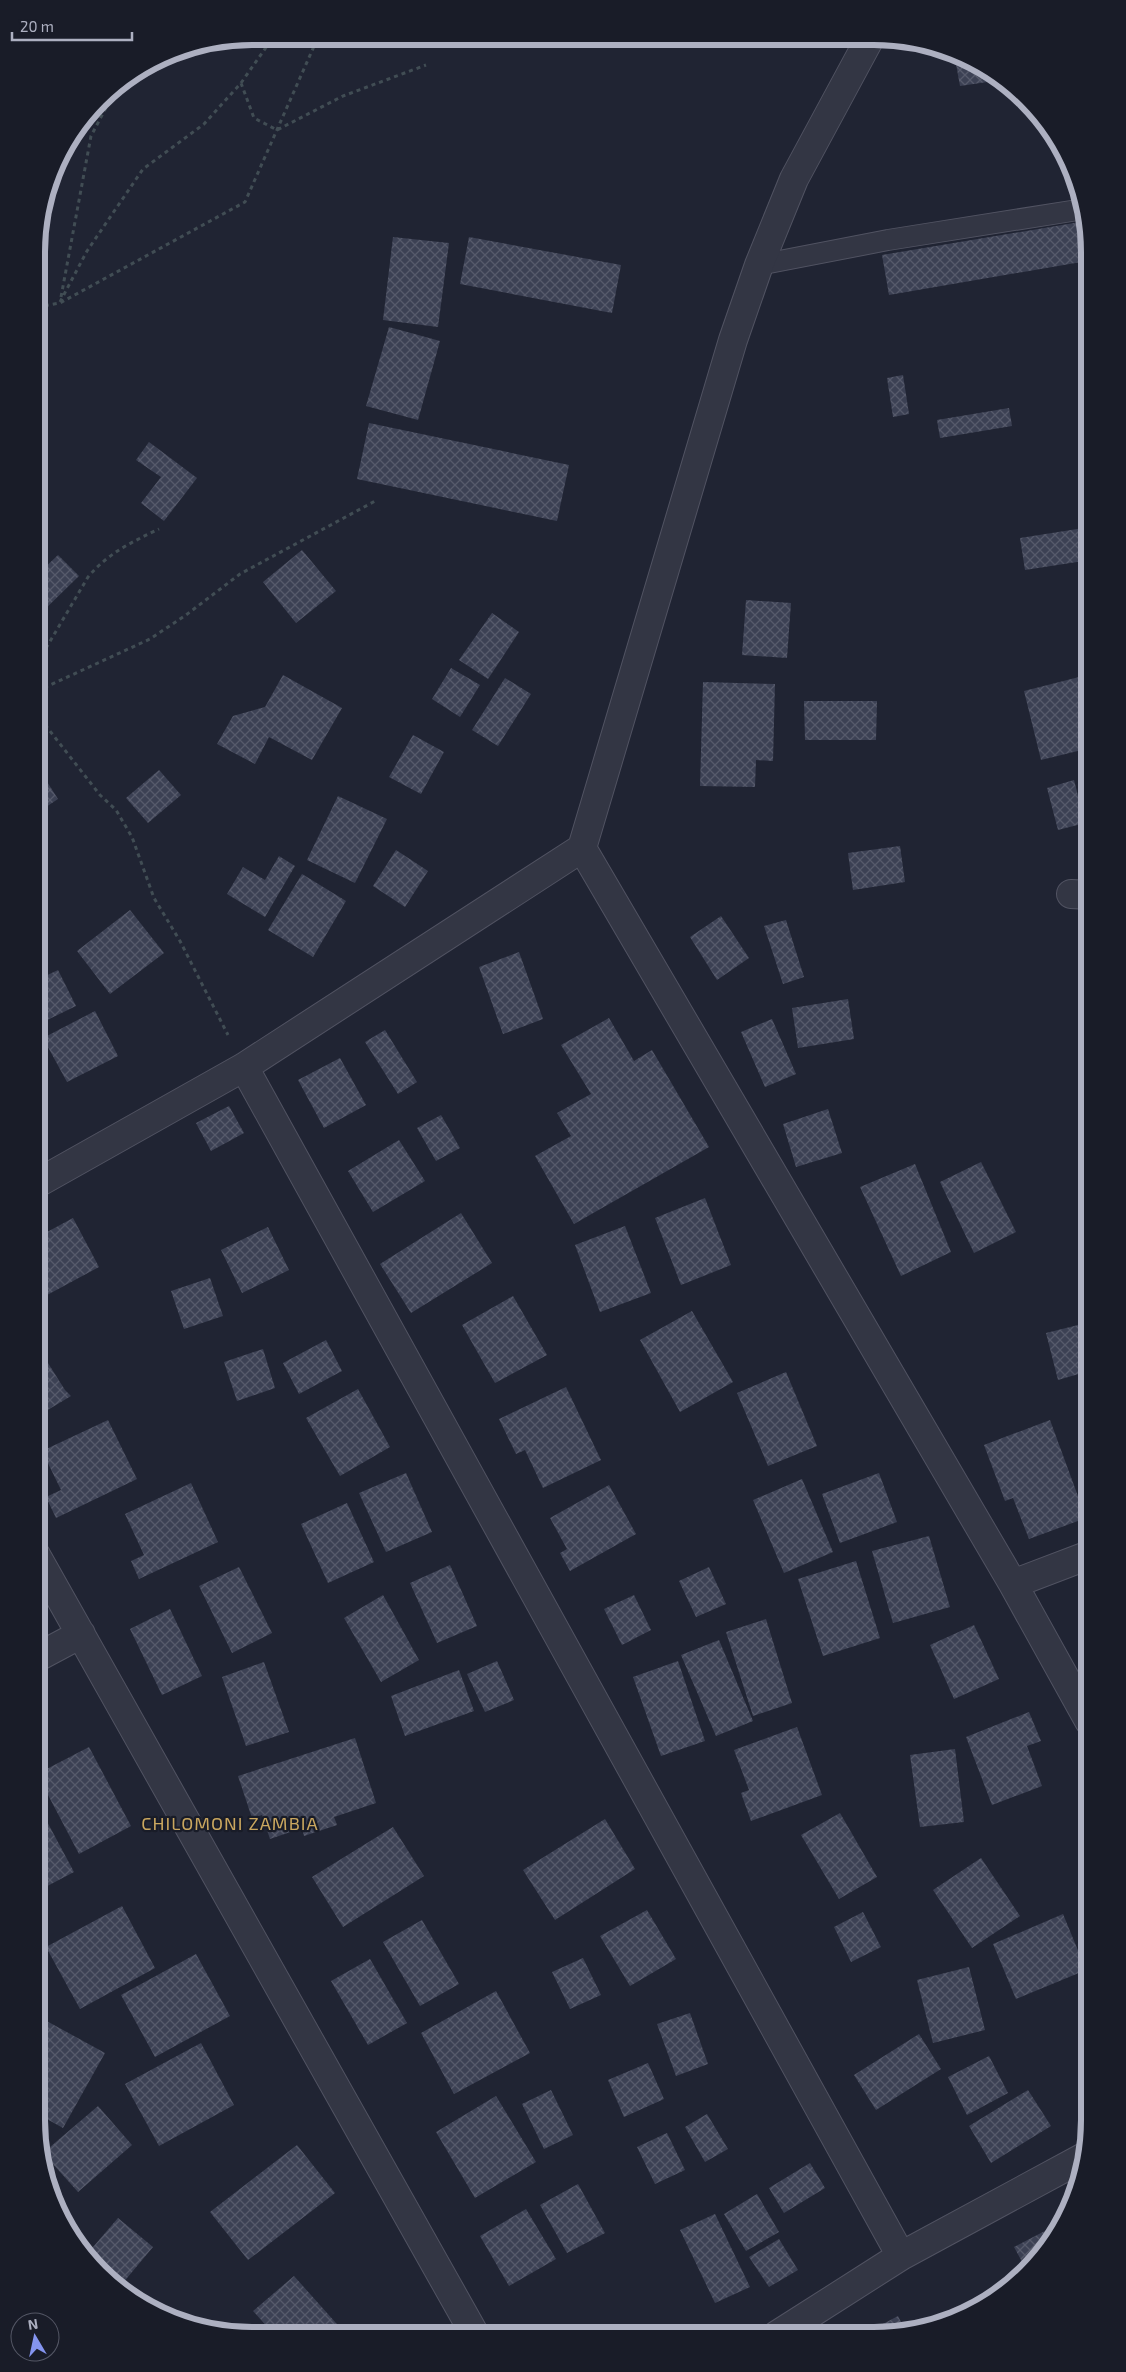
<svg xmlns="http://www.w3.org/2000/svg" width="1126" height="2372" font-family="'Exo 2',sans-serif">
<defs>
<pattern id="building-cross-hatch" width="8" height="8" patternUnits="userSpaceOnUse" patternTransform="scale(1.25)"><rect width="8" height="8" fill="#3c4154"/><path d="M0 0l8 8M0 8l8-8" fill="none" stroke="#565a6b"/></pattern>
</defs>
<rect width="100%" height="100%" fill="#202433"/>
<path fill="url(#building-cross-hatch)" d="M 954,53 L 969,58 L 1001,80 L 960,86 Z
M 1080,222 L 1087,261 L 889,295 L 882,255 Z
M 393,237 L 449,243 L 438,327 L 383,320 Z
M 469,237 L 621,265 L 612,313 L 460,284 Z
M 389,327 L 440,341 L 418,420 L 366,406 Z
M 903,375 L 909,414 L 893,417 L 887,378 Z
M 1009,408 L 1012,426 L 940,438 L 937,420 Z
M 369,423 L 569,465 L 557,521 L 357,479 Z
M 149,442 L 197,478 L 164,521 L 141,503 L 161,477 L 136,460 Z
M 1090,527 L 1090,560 L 1025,570 L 1020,538 Z
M 302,550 L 336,591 L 296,623 L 263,582 Z
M 58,555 L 79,576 L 39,615 L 37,613 L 37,575 Z
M 746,600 L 791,603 L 787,658 L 742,655 Z
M 492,613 L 519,632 L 488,679 L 459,660 Z
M 451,668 L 480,685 L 460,717 L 432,699 Z
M 283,675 L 342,708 L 312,760 L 269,737 L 255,764 L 217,744 L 233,716 L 265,707 Z
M 1087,675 L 1090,685 L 1090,748 L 1041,760 L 1024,691 Z
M 505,678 L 531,694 L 498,746 L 472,730 Z
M 703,682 L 775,684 L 773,761 L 756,760 L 755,787 L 700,786 Z
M 804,701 L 877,701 L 876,740 L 805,740 Z
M 413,735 L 444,752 L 421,794 L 389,777 Z
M 37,766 L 58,799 L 37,813 Z
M 159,770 L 181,795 L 148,823 L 126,798 Z
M 1074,780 L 1085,823 L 1058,830 L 1047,788 Z
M 338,796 L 387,819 L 355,883 L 307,860 Z
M 900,846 L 905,882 L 853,890 L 848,853 Z
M 396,850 L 428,871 L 405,907 L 373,886 Z
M 279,856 L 295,866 L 265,917 L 227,894 L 243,867 L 265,880 Z
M 302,874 L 346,901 L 313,957 L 268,930 Z
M 130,910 L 164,953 L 110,994 L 77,951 Z
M 721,916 L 749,958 L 717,980 L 690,937 Z
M 786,920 L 804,977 L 783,984 L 764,926 Z
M 519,952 L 543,1019 L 503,1034 L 479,967 Z
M 58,970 L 76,1006 L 37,1025 L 37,980 Z
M 848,999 L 854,1039 L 798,1048 L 792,1008 Z
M 95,1011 L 118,1056 L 67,1082 L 43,1038 Z
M 609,1018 L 634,1061 L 652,1050 L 709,1147 L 574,1224 L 535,1156 L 571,1136 L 557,1113 L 591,1094 L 561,1045 Z
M 772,1019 L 796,1074 L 765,1087 L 741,1032 Z
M 385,1030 L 417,1082 L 398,1094 L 365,1042 Z
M 340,1058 L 366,1105 L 324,1128 L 298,1080 Z
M 229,1106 L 244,1133 L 211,1151 L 196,1123 Z
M 828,1109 L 842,1153 L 796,1167 L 783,1124 Z
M 441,1115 L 460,1148 L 436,1161 L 417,1128 Z
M 399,1140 L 425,1181 L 373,1212 L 348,1171 Z
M 981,1162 L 1016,1232 L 974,1253 L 940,1182 Z
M 915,1164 L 951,1252 L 901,1276 L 860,1187 Z
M 705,1198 L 731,1265 L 681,1285 L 655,1218 Z
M 461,1213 L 492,1263 L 411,1313 L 380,1264 Z
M 73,1218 L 99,1267 L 36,1301 L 36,1238 Z
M 625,1226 L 651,1293 L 600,1312 L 575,1245 Z
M 268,1227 L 289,1270 L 242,1293 L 221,1250 Z
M 210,1278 L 223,1316 L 184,1329 L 171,1291 Z
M 513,1296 L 547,1355 L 495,1383 L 462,1325 Z
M 692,1311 L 733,1382 L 680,1412 L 640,1340 Z
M 1082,1324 L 1089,1355 L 1089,1371 L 1058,1380 L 1046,1333 Z
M 326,1340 L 342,1371 L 299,1394 L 283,1363 Z
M 36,1344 L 65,1390 L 71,1396 L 36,1417 Z
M 263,1349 L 275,1388 L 237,1401 L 224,1362 Z
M 786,1372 L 817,1446 L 768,1466 L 737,1393 Z
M 566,1387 L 601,1460 L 543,1488 L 525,1450 L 516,1454 L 499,1419 Z
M 358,1389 L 390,1447 L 340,1476 L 306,1418 Z
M 108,1420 L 137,1479 L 56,1518 L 46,1497 L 61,1490 L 42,1451 Z
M 1050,1420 L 1086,1518 L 1029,1539 L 1013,1498 L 1005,1501 L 984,1445 Z
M 406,1473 L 432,1532 L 386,1552 L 359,1493 Z
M 879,1473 L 897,1522 L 840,1543 L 822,1494 Z
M 802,1479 L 833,1552 L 784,1573 L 753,1500 Z
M 191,1483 L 218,1542 L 139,1579 L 131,1561 L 144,1555 L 125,1514 Z
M 609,1485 L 636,1534 L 570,1571 L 560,1553 L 567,1549 L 550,1518 Z
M 347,1503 L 374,1562 L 328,1583 L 301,1524 Z
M 929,1536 L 950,1607 L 893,1623 L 872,1551 Z
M 856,1561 L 880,1638 L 823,1656 L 798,1579 Z
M 450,1565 L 477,1626 L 437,1643 L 410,1583 Z
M 239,1567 L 272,1633 L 232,1653 L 199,1586 Z
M 709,1567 L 726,1604 L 696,1617 L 679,1581 Z
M 383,1595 L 419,1660 L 381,1682 L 344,1618 Z
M 634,1595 L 651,1630 L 622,1645 L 604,1609 Z
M 170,1609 L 202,1676 L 162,1695 L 130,1629 Z
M 766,1619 L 792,1703 L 753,1716 L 726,1632 Z
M 974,1625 L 999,1679 L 954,1699 L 930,1645 Z
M 719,1640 L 753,1721 L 716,1736 L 681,1655 Z
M 497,1661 L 514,1700 L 485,1712 L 467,1674 Z
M 678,1661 L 705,1741 L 661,1756 L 633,1677 Z
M 264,1662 L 289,1732 L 246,1746 L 222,1677 Z
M 459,1670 L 474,1711 L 405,1736 L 391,1696 Z
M 1029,1712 L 1041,1741 L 1027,1746 L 1042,1786 L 992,1805 L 966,1737 Z
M 797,1727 L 822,1795 L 751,1821 L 741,1793 L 749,1790 L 734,1750 Z
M 355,1738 L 376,1803 L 334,1817 L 337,1825 L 304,1836 L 302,1828 L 270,1839 L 262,1815 L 252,1818 L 238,1776 Z
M 89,1747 L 131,1826 L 79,1854 L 37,1774 Z
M 955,1749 L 964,1822 L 920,1827 L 910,1755 Z
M 36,1801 L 74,1872 L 36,1892 Z
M 840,1813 L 877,1877 L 839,1899 L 801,1835 Z
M 605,1819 L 635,1869 L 555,1920 L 523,1870 Z
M 393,1827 L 424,1876 L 343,1927 L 312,1877 Z
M 981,1858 L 1020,1916 L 972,1948 L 933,1890 Z
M 122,1906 L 155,1968 L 80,2009 L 46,1947 Z
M 647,1910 L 676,1959 L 630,1986 L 600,1936 Z
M 863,1912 L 881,1947 L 851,1962 L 834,1927 Z
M 1063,1914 L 1086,1970 L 1016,1999 L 993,1944 Z
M 422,1920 L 459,1984 L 420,2006 L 383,1942 Z
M 196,1954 L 230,2016 L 155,2057 L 121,1995 Z
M 583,1958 L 601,1995 L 570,2009 L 552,1972 Z
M 370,1959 L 407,2023 L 368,2045 L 331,1981 Z
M 969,1967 L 985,2030 L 933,2043 L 917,1980 Z
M 496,1991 L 530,2053 L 454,2094 L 421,2033 Z
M 690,2013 L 708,2064 L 676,2076 L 657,2024 Z
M 43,2019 L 105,2053 L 63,2128 L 36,2113 L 36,2031 Z
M 919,2034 L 941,2069 L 876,2110 L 854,2075 Z
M 201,2043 L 234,2105 L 159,2146 L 125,2084 Z
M 989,2056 L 1008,2093 L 967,2115 L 948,2077 Z
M 648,2063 L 664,2099 L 624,2117 L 608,2080 Z
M 551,2090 L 573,2135 L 544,2149 L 522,2104 Z
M 1028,2090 L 1051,2126 L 991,2163 L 969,2126 Z
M 496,2096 L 536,2162 L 475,2198 L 436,2132 Z
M 98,2106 L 132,2145 L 78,2192 L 43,2153 Z
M 707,2114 L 728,2149 L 705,2162 L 685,2127 Z
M 667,2133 L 685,2170 L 655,2184 L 637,2147 Z
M 297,2145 L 335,2193 L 248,2260 L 210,2212 Z
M 810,2163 L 825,2188 L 784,2213 L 769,2188 Z
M 578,2184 L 605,2233 L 567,2253 L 540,2205 Z
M 757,2194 L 779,2232 L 746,2251 L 724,2214 Z
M 526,2209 L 556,2259 L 509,2286 L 480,2236 Z
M 715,2214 L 750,2287 L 715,2303 L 680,2230 Z
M 118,2218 L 153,2247 L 122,2284 L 87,2254 Z
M 1062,2222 L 1045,2251 L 1026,2269 L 1014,2247 Z
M 779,2239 L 798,2270 L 769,2287 L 749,2257 Z
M 294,2276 L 344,2332 L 272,2332 L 253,2311 Z
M 898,2316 L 906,2332 L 860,2336 Z"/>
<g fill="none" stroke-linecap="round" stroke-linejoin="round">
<defs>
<path id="lane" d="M 759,265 L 888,240 L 1084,209"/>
<path id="street" d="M 582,848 L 1013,1584 L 1089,1721
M 1071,894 L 1090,895
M 244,1067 L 901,2256
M 36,1184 L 244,1067 L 582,848 L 733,340 L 759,265 L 794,179 L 869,40
M 36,1555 L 474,2333
M 1013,1584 L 1089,1555
M 36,1658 L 81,1634
M 777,2335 L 901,2256 L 1084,2157"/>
</defs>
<use href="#lane" stroke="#515362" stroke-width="22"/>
<use href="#street" stroke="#515362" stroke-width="30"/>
<path stroke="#414d54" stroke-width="3" stroke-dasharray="4 4" stroke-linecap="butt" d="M 241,83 L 254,118 L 277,130 L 343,96 L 426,65
M 61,297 L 91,136 L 118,85
M 60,302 L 87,251 L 143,169 L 204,124 L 241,83 L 274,36
M 37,307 L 60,303 L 245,202 L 315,44 L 327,37
M 37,670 L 39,660 L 88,577 C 108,553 132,542 159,529
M 37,691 L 150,639 L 186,615 L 240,574 L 377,500
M 37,711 L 46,726 L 100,795 L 116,810 L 132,837 L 154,898 L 180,941 L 228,1035"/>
<use href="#lane" stroke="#333644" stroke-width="20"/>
<use href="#street" stroke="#333644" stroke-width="28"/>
</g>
<g text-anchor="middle" stroke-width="4.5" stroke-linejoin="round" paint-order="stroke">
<g font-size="18" letter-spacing="1" fill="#caa75f" stroke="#191c28">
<text x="230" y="1830">CHILOMONI ZAMBIA</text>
</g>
</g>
<path d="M0 0H1126V2372H0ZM252 45H874A207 207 0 0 1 1081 252V2120A207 207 0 0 1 874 2327H252A207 207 0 0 1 45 2120V252A207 207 0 0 1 252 45Z" fill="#191c28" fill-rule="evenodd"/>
<path fill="none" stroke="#adb0c1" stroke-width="6" d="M252 45H874A207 207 0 0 1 1081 252V2120A207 207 0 0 1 874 2327H252A207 207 0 0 1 45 2120V252A207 207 0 0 1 252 45Z"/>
<g transform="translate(35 2337) rotate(351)"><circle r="24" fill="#191c28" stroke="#545765"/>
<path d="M0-4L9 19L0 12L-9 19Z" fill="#8494ef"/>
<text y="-8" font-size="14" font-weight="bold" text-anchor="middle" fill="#adb0c1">N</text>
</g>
<path d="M12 32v8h120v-8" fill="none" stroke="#adb0c1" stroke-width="2.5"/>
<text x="20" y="32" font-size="15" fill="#adb0c1" stroke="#191c28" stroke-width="4" paint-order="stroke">20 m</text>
</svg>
